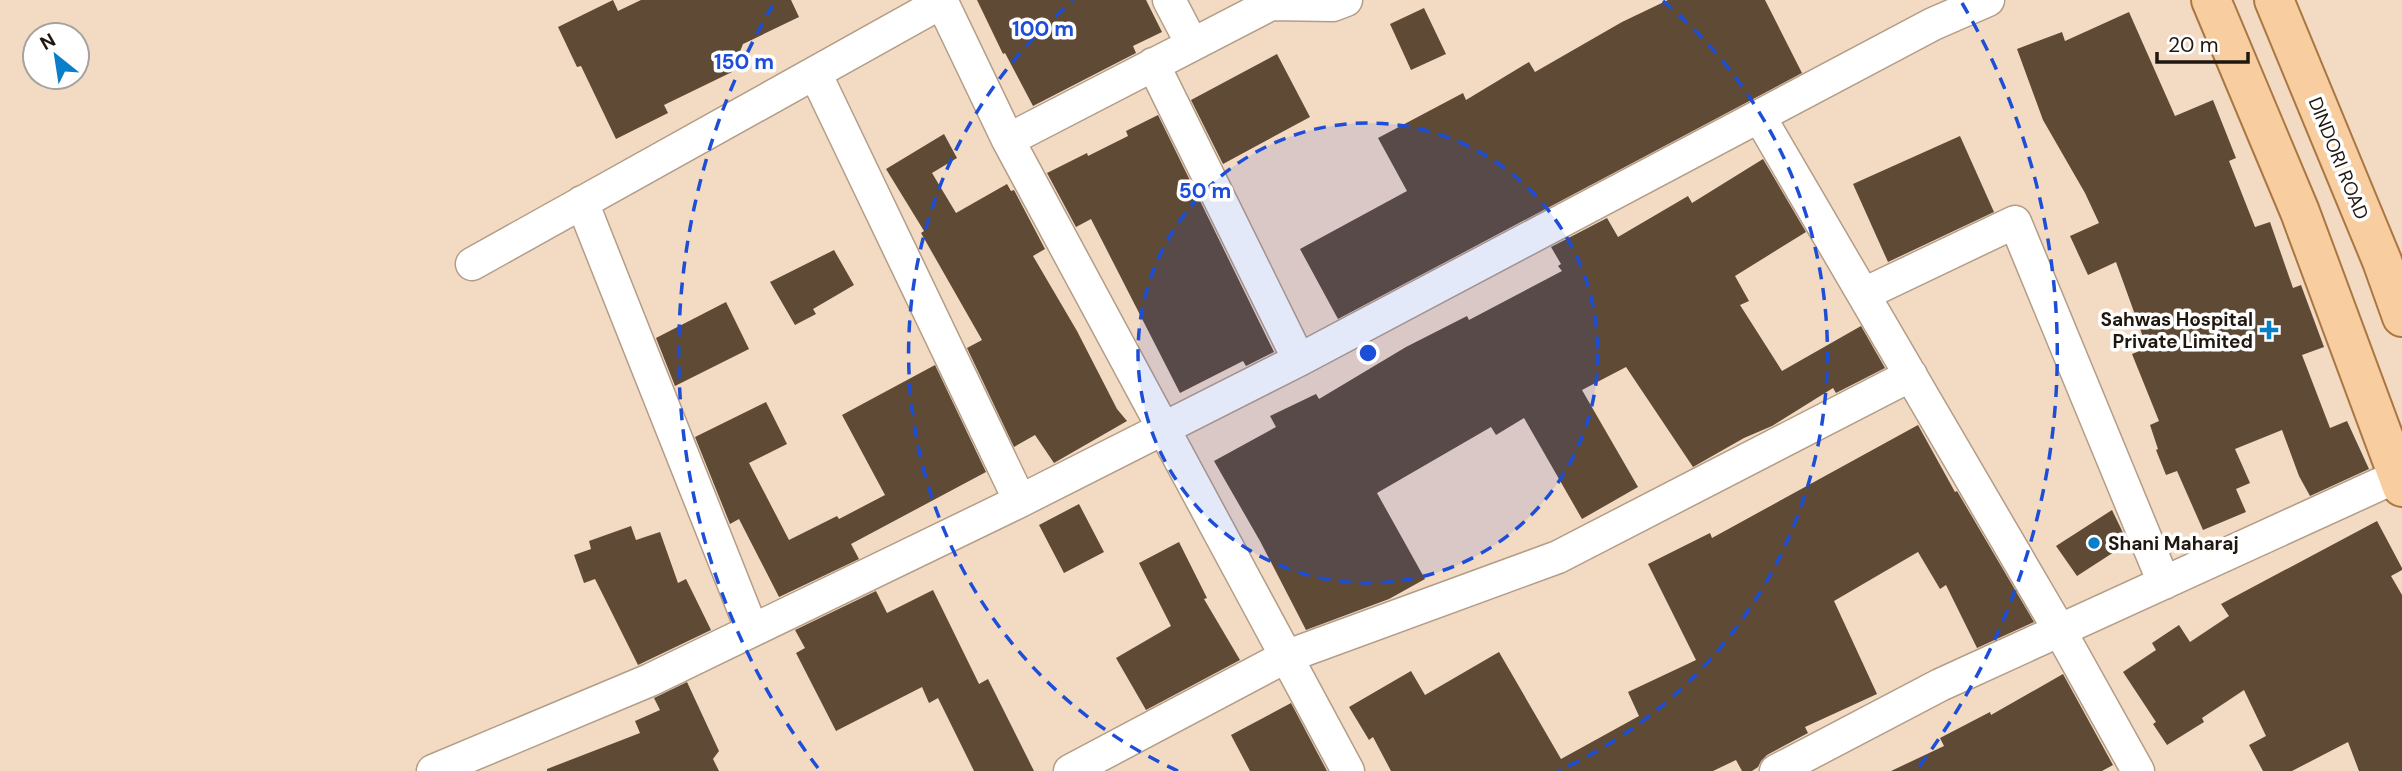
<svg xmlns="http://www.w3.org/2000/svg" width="2402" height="771" font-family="'DM Sans',sans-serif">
<rect width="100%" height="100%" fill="#f3dac3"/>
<path fill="#5f4a36" d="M 613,0 L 618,11 L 641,0 L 791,0 L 799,17 L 743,44 L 732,72 L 664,105 L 668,113 L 616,139 L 581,66 L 577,67 L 558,27 Z
M 977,0 L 1146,0 L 1162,32 L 1133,46 L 1136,53 L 1033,106 L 1005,53 L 1003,54 Z
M 1668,0 L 1765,0 L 1802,73 L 1338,319 L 1300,249 L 1407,191 L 1378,138 L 1463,93 L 1466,100 L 1529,62 L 1535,72 L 1622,22 Z
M 1424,8 L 1446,54 L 1411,70 L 1390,24 Z
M 2129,12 L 2175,116 L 2213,100 L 2236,158 L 2229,161 L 2255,227 L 2270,222 L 2293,288 L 2301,285 L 2324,347 L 2302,355 L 2330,428 L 2347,421 L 2369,469 L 2310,496 L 2299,476 L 2282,430 L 2235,449 L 2250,483 L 2236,489 L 2246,512 L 2203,530 L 2177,471 L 2166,475 L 2156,450 L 2158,449 L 2150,425 L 2159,421 L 2132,354 L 2147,348 L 2116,262 L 2088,275 L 2070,236 L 2099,223 L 2085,193 L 2043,120 L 2017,49 L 2062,32 L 2065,41 Z
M 1277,54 L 1310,117 L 1223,164 L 1191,100 Z
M 1158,115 L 1274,352 L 1246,366 L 1243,361 L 1180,393 L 1091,219 L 1076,227 L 1047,173 L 1087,153 L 1088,156 L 1128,136 L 1126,131 Z
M 944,134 L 957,158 L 932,173 L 956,213 L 1007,184 L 1011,191 L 1014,190 L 1045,249 L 1033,256 L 1077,331 L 1117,409 L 1127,421 L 1054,463 L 1035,435 L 1014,447 L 967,348 L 982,340 L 921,233 L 924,231 L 886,169 Z
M 1960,136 L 1994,212 L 1888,262 L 1853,184 Z
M 1763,159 L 1806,232 L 1735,276 L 1749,301 L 1740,305 L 1782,371 L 1861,326 L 1885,368 L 1836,393 L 1833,388 L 1772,426 L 1744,438 L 1693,467 L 1626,367 L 1582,390 L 1638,487 L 1582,519 L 1524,418 L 1496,435 L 1491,427 L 1377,493 L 1425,579 L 1389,599 L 1306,630 L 1260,541 L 1214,461 L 1276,427 L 1270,416 L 1316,394 L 1319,399 L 1406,347 L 1467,316 L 1469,320 L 1562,271 L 1558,266 L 1561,264 L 1551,247 L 1607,218 L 1618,237 L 1688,196 L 1692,203 Z
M 834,250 L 854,285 L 813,309 L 816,314 L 795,325 L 770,282 Z
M 726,302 L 749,349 L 675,386 L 656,338 Z
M 935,365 L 986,472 L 851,544 L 859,559 L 779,597 L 739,519 L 730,524 L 695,437 L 766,402 L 787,444 L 749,463 L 789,540 L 837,516 L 839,519 L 885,495 L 842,415 Z
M 1918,425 L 1955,492 L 1957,491 L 2034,622 L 1977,648 L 1946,585 L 1940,589 L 1918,552 L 1834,601 L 1877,694 L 1805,727 L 1808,733 L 1767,755 L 1761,761 L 1758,767 L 1752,771 L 1742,771 L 1736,760 L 1713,771 L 1391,771 L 1373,737 L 1369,740 L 1349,707 L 1411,671 L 1425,695 L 1499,652 L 1561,759 L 1639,716 L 1628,692 L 1696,660 L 1648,564 L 1710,533 L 1712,538 Z
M 1079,504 L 1104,552 L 1064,573 L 1039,525 Z
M 2112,510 L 2128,543 L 2077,576 L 2056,546 Z
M 2377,521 L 2402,568 L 2402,570 L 2391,576 L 2402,595 L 2402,771 L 2359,771 L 2348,742 L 2292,771 L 2263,771 L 2249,745 L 2266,736 L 2244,690 L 2202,718 L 2204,722 L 2167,745 L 2153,724 L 2156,722 L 2123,672 L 2156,650 L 2152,643 L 2179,625 L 2190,642 L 2229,616 L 2221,604 Z
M 631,526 L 636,540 L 660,532 L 678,583 L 686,579 L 711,630 L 638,665 L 595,579 L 584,583 L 574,555 L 591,549 L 589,541 Z
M 1179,542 L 1207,598 L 1204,599 L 1240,660 L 1146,710 L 1116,658 L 1171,626 L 1139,563 Z
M 933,590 L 979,684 L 988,679 L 1034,771 L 974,771 L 938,698 L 929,703 L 922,687 L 836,731 L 796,653 L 805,648 L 795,630 L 876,591 L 887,613 Z
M 2063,674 L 2113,765 L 2102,771 L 1891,771 L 1944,746 L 1940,738 L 1990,712 L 1991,715 Z
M 687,682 L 719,751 L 713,759 L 719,771 L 547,771 L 547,769 L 640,733 L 635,721 L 660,710 L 654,698 Z
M 1291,703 L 1327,771 L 1250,771 L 1231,735 Z"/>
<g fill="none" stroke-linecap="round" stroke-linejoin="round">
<defs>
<path id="minor" d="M 941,0 L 1008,140 L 1348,771
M 1169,0 L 1192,44
M 1153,64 L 1299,360
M 815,73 L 1020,501
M 1759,116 L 2060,631 L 2138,771
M 1008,140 L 1271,4 L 1333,5 L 1346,0
M 582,202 L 752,630
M 472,264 L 942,2
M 1864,294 L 2015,222 L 2164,583
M 433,771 L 650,680 L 1020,501 L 1299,360 L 1933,24 L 1988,0
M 1070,771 L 1285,657 L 1558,557 L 1911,375
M 1776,771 L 1940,685 L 2402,474"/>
<path id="primary" d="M 2211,0 L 2300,212 L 2402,487
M 2274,0 L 2382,261 L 2402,317"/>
</defs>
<use href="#minor" stroke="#b49d87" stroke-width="35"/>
<use href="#primary" stroke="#aa7743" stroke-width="42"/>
<use href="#minor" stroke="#fff" stroke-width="32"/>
<use href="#primary" stroke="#f8cd9f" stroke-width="38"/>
</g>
<circle cx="1368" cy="353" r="230" fill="#1d4ed8" fill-opacity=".12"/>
<g fill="none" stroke="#1d4ed8" stroke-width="3.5" stroke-dasharray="12 9">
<circle cx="1368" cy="353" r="230"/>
<path d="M1178 771A459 459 0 0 1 1073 1M1663 1A459 459 0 0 1 1558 771"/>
<path d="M818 768A689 689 0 0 1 774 3M1962 3A689 689 0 0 1 1918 768"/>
</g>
<g fill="#087fc8" stroke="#fff" stroke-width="2.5">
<path d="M2265.5 319.5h7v7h7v7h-7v7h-7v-7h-7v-7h7z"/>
<circle cx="2094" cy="543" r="7"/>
</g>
<g text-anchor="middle" stroke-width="7" stroke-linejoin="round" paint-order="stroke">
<g font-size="19" fill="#20170f" stroke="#fff">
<text transform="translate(2339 158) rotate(68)" y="7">DINDORI ROAD</text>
</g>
<g font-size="19" font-weight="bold" fill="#20170f" stroke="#fff" text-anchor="end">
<text x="2253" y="326">Sahwas Hospital<tspan x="2253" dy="22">Private Limited</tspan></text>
<text x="2108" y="550" text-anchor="start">Shani Maharaj</text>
</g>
</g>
<circle cx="1368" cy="353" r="10" fill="#1d4ed8" stroke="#fff" stroke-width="3.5"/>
<g font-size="21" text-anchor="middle" font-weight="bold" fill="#1d4ed8" stroke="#fff" stroke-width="7" stroke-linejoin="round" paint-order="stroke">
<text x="1043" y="36">100 m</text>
<text x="744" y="69">150 m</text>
<text x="1205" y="198">50 m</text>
</g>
<g transform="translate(56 56) rotate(330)"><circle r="33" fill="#ffffff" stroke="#a6a29f" stroke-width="2"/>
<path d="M0-5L12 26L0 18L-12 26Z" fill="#087fc8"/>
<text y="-10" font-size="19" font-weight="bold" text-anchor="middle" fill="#20170f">N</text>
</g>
<path d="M2157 52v10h91v-10" fill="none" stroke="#20170f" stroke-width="3.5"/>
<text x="2168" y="52" font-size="21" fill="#20170f" stroke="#ffffff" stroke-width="5" paint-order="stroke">20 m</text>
</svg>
